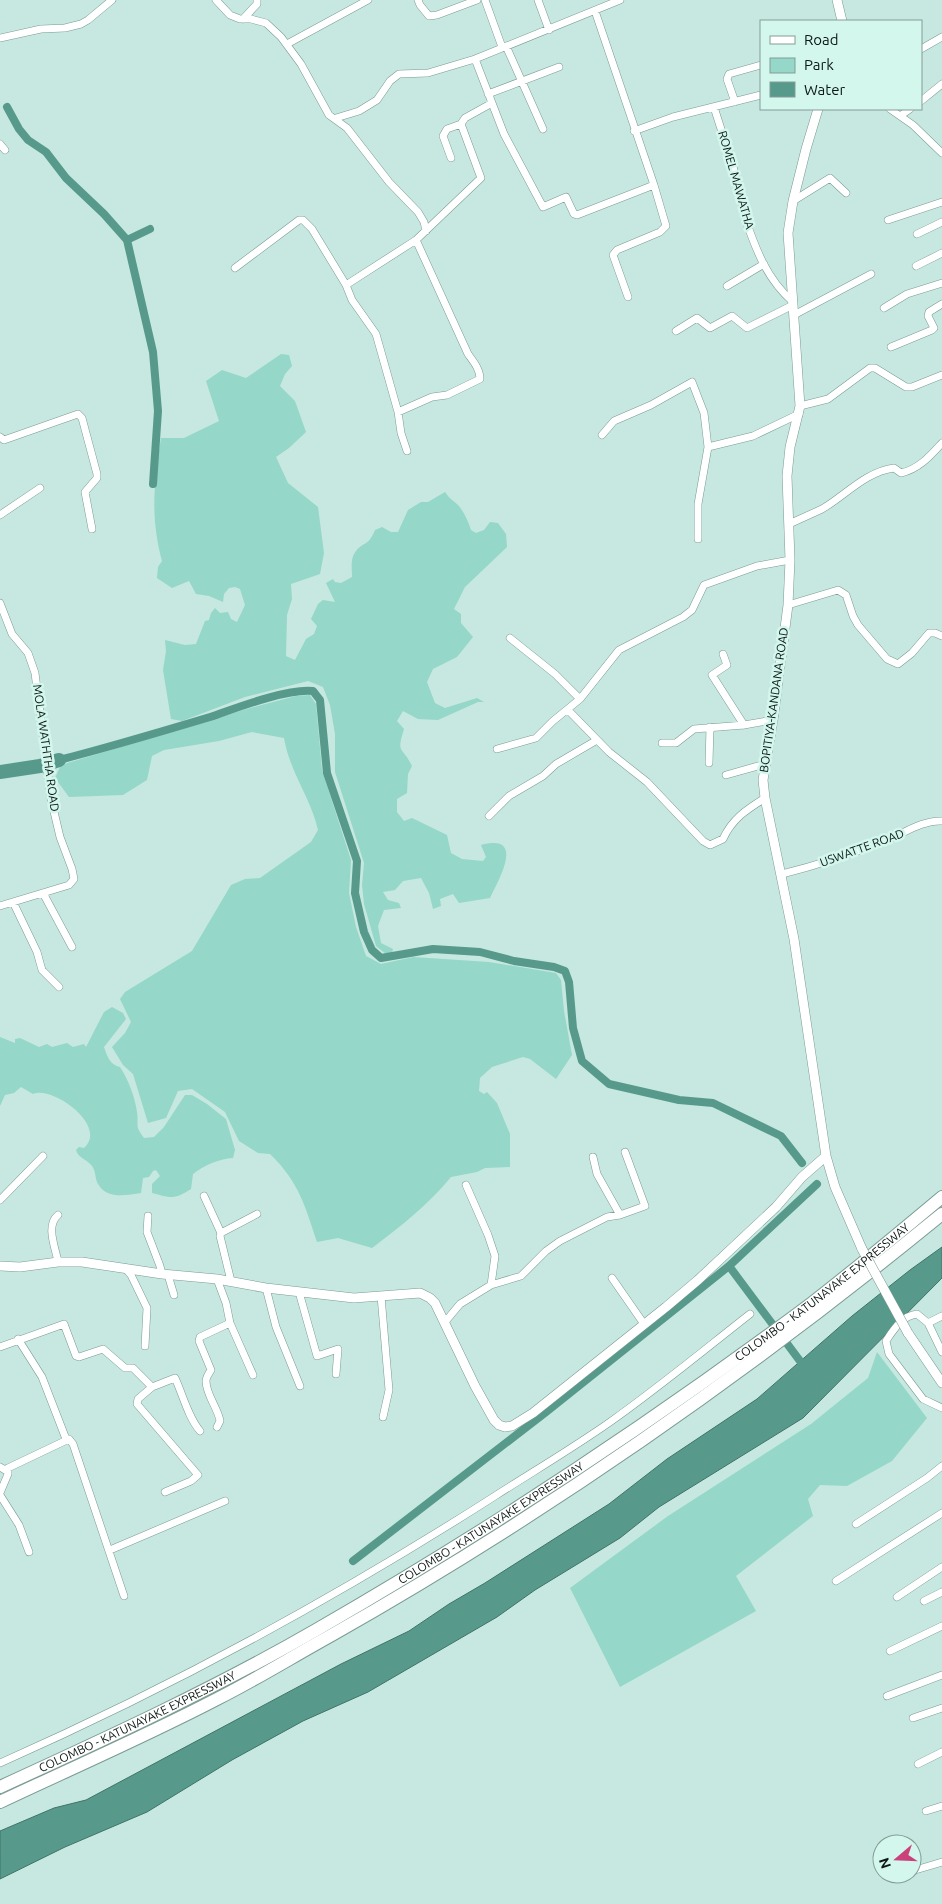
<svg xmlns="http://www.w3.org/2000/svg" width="942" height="1904" font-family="Ubuntu,sans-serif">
<rect width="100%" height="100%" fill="#c6e8e0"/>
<path fill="#95d7c8" d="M 281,354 L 289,355 L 292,366 L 285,374 L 280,386 L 295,401 L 306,432 L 289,448 L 276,457 L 288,483 L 318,507 L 324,553 L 320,574 L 291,584 L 292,599 L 287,615 L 286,656 L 295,660 L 306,639 L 314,634 L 317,626 L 311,619 L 318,604 L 323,600 L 335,602 L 326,583 L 333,579 L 335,582 L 341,583 L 352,577 C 352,569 350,558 356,551 C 364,541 368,547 375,530 L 382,527 L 391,532 L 398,532 L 408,510 L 421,502 L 428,502 L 445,492 C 449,498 452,500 457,504 C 464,511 468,521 471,530 L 476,533 L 484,530 L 490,522 L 498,523 L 506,534 L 507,547 L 465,587 L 454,609 L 461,614 L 461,623 L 473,637 L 457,657 L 433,669 L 427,682 L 435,703 L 445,708 L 477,698 L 484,702 L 478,702 L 438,720 L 418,719 L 403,711 L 397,721 L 404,729 C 396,755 402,745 412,766 L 408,774 L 407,793 L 397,799 L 397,812 L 404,821 L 412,818 L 447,835 L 451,853 L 462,859 L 483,861 L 486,857 L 481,845 C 526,833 499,879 490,898 L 459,903 L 453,894 L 440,899 L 441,906 L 433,909 L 429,893 L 421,878 L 403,881 L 395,890 L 383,892 L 388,900 L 399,903 L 401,908 L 384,910 L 378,926 L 381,943 L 393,949 L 392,953 L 386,954 L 376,946 L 364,904 L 362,885 L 364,863 L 335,772 L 335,734 L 330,705 L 323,687 L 308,681 L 245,697 L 182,721 L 171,719 L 163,670 L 166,651 L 165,640 L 185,645 L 196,644 L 205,621 L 209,620 L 211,613 L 215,608 L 220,613 L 228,612 L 231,619 L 237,622 L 245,605 L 240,589 L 235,587 L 229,588 L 224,594 L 223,602 L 209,596 L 196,594 L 189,581 L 172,588 L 157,578 L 158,567 L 162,561 C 150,516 154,483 161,438 L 184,438 L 219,421 L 206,381 L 222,370 L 246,378 Z
M 310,695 L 316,704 L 322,770 L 351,860 L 349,893 L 356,927 L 366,956 L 381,964 L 413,957 L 489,962 L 556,973 L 561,980 L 564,1011 L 572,1055 L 556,1079 L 530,1059 L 523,1057 L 492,1067 L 480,1078 L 479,1091 L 484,1094 L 487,1092 L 497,1103 L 510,1134 L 510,1167 L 485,1168 L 477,1172 L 451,1177 C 429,1204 400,1227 372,1248 L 338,1238 L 317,1242 C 305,1206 299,1182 270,1154 L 258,1153 L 239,1141 L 225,1112 L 192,1089 L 178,1091 L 166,1118 L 148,1123 L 133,1074 L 123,1065 L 112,1047 L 125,1033 L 131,1022 L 120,999 L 125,992 L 192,951 L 231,885 L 245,879 L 260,878 L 311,842 L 318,830 C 311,798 290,773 284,738 L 252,732 L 219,741 L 164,750 L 152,756 L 147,780 L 123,795 L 69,797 L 55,778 L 61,765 L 250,708 L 296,696 Z
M 112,1007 L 123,1013 L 126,1019 L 104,1047 C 107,1056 110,1065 120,1067 C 128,1079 135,1097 137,1112 C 139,1126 134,1125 144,1138 L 154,1137 L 164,1127 L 185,1095 L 192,1095 L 207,1104 L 226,1119 L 235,1150 L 233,1158 C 218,1159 205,1165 193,1174 L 191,1189 C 174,1200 171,1198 152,1193 L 152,1184 L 160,1176 L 156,1170 L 153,1171 L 149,1177 L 143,1178 L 141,1193 C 127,1195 107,1200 98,1184 C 95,1179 96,1171 92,1166 C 87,1159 78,1158 76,1150 L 79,1147 L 84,1148 C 109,1126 52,1085 33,1094 L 21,1087 L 14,1093 L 5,1095 L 0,1106 L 0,1037 L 15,1043 L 15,1039 L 20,1038 L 39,1047 L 47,1044 L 52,1047 L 67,1043 L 73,1047 L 84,1044 L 86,1047 L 104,1012 Z
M 877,1352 L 927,1418 L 892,1461 L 847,1486 L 820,1485 L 808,1499 L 813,1516 L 736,1576 L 756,1611 L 620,1687 L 570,1588 L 668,1516 L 811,1424 L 868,1378 Z"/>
<path fill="#579a8c" stroke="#407369" d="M 942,1247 L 942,1278 L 803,1418 L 659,1507 L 620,1538 L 535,1590 L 497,1617 L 368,1692 L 303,1721 L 232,1760 L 147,1812 L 65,1847 L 0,1879 L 0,1831 L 54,1808 L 86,1800 L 341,1664 L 409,1631 L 449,1604 L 485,1583 L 609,1504 L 667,1459 L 757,1399 L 852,1316 L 910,1270 Z"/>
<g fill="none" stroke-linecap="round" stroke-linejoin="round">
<path stroke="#579a8c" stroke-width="8" d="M 7,107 L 19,129 L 28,140 L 46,152 L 66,178 L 104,214 L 127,240 L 150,229
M 127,240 L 153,352 L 158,411 L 153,484
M 59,760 C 110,747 160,732 210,717 C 236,708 288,688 313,691 L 320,700 L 327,773 L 357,861 L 355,893 L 364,932 L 372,950 L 381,958 L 433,949 L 480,952 L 514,961 L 554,967 L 565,971 L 569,982 L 573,1028 L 582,1061 L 609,1084 L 679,1100 L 713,1103 L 781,1136 L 802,1163
M 729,1266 L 806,1369
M 353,1561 L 546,1412 L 729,1266 L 817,1184"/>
<path stroke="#579a8c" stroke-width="14" d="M 0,772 L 40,766 L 59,760"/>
<defs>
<path id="minor" d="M 216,0 L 230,15 L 240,19 L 251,19 L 266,23 L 281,37 L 301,64 L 329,115 L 347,128 L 389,182 L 418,212 L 424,222 L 426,231
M 418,0 L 420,5 L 429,16 L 437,15 L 477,0
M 485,0 L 502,47
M 538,0 L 549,30
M 595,11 L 654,185 L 666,226 L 660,232 L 617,250 L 613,255 L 628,297
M 243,19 L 257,4 L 257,0
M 0,38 L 41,29 L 65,28 L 81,24 L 88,20 L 112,0
M 287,44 L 368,0
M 506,46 L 543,129
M 921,49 L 942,37
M 475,59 L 504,134 L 543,207 L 566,197 L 574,214 L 577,215 L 654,185
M 488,94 L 559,67
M 921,101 L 942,84
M 735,102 L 727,79 L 729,74 L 761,65
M 714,107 C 722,133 731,158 738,184 C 741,196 742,207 745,218 C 756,250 767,279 792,301
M 890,109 L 913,125 L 942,153
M 900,116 L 910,109
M 336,118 L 359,111 L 377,100 L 390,81 L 399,74 L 428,73 L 475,59 L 620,0
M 634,131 L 673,117 L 761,95
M 0,144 L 5,150
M 451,158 L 443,136 L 447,129 L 461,124
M 793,201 L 830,178 L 846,193
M 888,220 L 942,202
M 917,234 L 942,222
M 916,266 L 942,253
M 235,268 L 299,220 L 303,220 L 312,229 L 346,285 L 352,300 L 376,334 L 398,412 L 401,433 L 407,451
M 346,285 L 416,240 L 481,178 L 461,124 L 465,118 L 492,103
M 727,286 L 764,264
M 884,308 L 907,294 L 942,283
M 794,315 L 871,274
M 676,331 L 697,318 L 710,328 L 732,316 L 747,328 L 793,305
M 891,347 L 932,330 L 934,328 L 928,316 L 929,312 L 942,304
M 800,406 L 828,399 L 870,368 L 875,368 L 906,387 L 912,387 L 942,375
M 398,412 L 432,397 L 447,395 L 480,379 C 480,369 473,361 468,354 L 416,240
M 602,435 L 614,421 L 651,405 L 692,382 L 704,413 L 708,447 L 698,504 L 698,539
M 0,437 L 4,440 L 75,415 L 78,414 L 82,418 L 97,474 L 97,478 L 85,492 L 92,529
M 708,447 L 753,436 L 799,414
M 0,515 L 40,488
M 789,524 C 800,519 811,514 822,509 C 846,495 865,472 894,468 L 901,473 C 919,469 930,456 942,443
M 0,603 L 12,634 L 28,653 L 35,673 L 51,799 L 60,837 L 72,869 L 74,879 L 69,885 L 0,906
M 788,605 L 838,590 L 846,595 L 853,616 L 858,625 L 887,659 L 898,664 L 912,653 L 929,633 L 935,633 L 942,636
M 510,638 L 555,674 L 580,699
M 723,654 L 727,665 L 712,675 L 744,725
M 568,710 L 609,752 L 647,782 L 703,841 L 710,845 L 723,839 C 732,819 746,810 765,798
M 662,743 L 676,743 L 694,729 L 744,725 L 773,720
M 497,749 L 536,738 L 553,721 L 580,699 L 619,650 L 683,617 L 692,610 L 704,585 L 757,566 L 790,560
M 709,763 L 710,727
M 726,775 L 765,764
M 489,816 L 509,796 L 543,776 L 556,764 L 597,740
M 782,874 C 818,865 849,855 885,841 C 903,834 922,820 942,821
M 43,893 L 72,947
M 13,902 L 37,952 L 42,970 L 59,987
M 593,1157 L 597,1174 L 620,1215
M 466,1185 L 488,1235 L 495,1256 L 491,1285
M 204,1196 L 221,1233
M 0,1200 L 43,1156
M 58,1215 C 45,1226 56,1249 58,1262
M 148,1216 L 147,1232 L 160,1266 L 162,1274
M 125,1268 L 131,1275 L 147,1308 L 145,1346
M 168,1275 L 174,1295
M 612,1278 L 644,1324
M 217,1279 L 226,1303 L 230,1323 L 200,1337 L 199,1341 L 211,1370 C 209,1373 206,1378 206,1381 C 206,1395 218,1408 220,1421 L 217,1427
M 231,1281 L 220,1236 L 221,1233 L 257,1214
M 266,1288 L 276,1327 L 300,1386
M 299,1292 L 317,1356 L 338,1349 L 336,1374
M 381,1296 L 389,1390 L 383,1417
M 445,1322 L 460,1304 L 491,1285 L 521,1276 L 546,1251 L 560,1241 L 607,1217 L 620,1215 L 645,1206 L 625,1152
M 230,1323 L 253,1375
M 928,1323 L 942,1316
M 18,1339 L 42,1377 L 66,1439
M 0,1347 L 64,1324 L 76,1356 L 79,1357 L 103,1349 L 125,1368 L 133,1368 L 152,1387 L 138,1399 L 137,1404 L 198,1475 L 191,1481 L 165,1492
M 942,1352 L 928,1323 L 917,1314 C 902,1316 894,1329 886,1341 L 889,1354 L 923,1399 L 942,1408
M 152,1387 L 175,1378 C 183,1395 188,1417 200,1431
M 0,1467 L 5,1470 L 8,1468 L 69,1439 L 73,1444 L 124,1596
M 0,1493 L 8,1474 L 8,1468
M 0,1495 L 19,1525 L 29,1552
M 856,1524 L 927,1478 L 942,1466
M 110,1550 L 225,1501
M 836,1581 L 942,1513
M 897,1597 L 942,1567
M 924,1601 L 942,1592
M 890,1651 L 942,1626
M 887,1696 L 942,1675
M 913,1718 L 942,1708
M 0,1763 C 172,1687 337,1597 495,1496 C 534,1471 573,1448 610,1422 C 658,1388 704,1350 750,1314
M 918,1764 L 942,1752
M 926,1811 L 942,1806
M 912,1871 L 942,1862
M 895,1876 L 901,1874"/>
<path id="tertiary" d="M 837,0 L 842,21
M 818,109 L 806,149 L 793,201 L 788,233 L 800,406 L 790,447 L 787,476 L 790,560 L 788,605 L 773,720 L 763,780 L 765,798 L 794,939 L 826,1156 L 835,1187 L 862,1249
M 0,1266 L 20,1267 L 58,1262 L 82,1262 L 162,1274 L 217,1279 L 266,1288 L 354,1298 L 420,1293 L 430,1298 L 435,1303 L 475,1386 L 494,1420 L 499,1425 L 505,1427 L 512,1426 L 533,1413 L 666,1307 L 698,1280 L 776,1207 L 802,1177 L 826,1156
M 908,1333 L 942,1383"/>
<g id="motorway">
<path id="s1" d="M 0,1787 C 107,1738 214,1689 316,1630 C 488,1531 653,1422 812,1303 C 856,1269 899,1233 942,1197"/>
<path d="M 0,1802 C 72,1768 146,1736 217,1699 C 255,1680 292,1657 330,1636 C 546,1514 750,1371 942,1214"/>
</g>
</defs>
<use href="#minor" stroke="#7b9b93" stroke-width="8"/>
<use href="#tertiary" stroke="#7b9b93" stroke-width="10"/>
<use href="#motorway" stroke="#7b9b93" stroke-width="14"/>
<use href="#minor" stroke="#fff" stroke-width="7"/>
<use href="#tertiary" stroke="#fff" stroke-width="9"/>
<use href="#motorway" stroke="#fff" stroke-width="12"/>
<defs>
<path id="tertiary-bridge" d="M 862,1249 L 908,1333"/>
</defs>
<use href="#tertiary-bridge" stroke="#7b9b93" stroke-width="10" stroke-linecap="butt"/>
<use href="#tertiary-bridge" stroke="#fff" stroke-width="9"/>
</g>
<g text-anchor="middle" stroke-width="5" stroke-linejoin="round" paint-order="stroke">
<g font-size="12" fill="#0c1816" stroke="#d3f6ed">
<text transform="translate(736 180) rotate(74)" y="4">ROMEL MAWATHA</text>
<text transform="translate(774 700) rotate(-82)" y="4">BOPITIYA-KANDANA ROAD</text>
<text transform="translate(46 748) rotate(82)" y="4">MOLA WATHTHA ROAD</text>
<text transform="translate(862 848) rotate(-20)" y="4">USWATTE ROAD</text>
<text dy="4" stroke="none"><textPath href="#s1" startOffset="962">COLOMBO - KATUNAYAKE EXPRESSWAY</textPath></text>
<text dy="4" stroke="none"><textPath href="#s1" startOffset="558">COLOMBO - KATUNAYAKE EXPRESSWAY</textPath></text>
<text dy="4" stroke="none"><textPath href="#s1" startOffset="152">COLOMBO - KATUNAYAKE EXPRESSWAY</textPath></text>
</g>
</g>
<rect x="760" y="20" width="162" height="90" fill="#d3f6ed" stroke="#839d97"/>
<rect x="770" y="36" width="25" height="8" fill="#ffffff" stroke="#839d97"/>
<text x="804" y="45" font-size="15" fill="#0c1816">Road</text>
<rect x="770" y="58" width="25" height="15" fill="#95d7c8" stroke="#839d97"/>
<text x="804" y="70" font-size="15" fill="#0c1816">Park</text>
<rect x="770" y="82" width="25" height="15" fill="#579a8c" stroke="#839d97"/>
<text x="804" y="95" font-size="15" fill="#0c1816">Water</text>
<g transform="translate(897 1859) rotate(251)"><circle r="24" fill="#d3f6ed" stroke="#839d97"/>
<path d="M0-4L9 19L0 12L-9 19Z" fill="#cb427a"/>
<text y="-8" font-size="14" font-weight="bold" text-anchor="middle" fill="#0c1816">N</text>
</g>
</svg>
